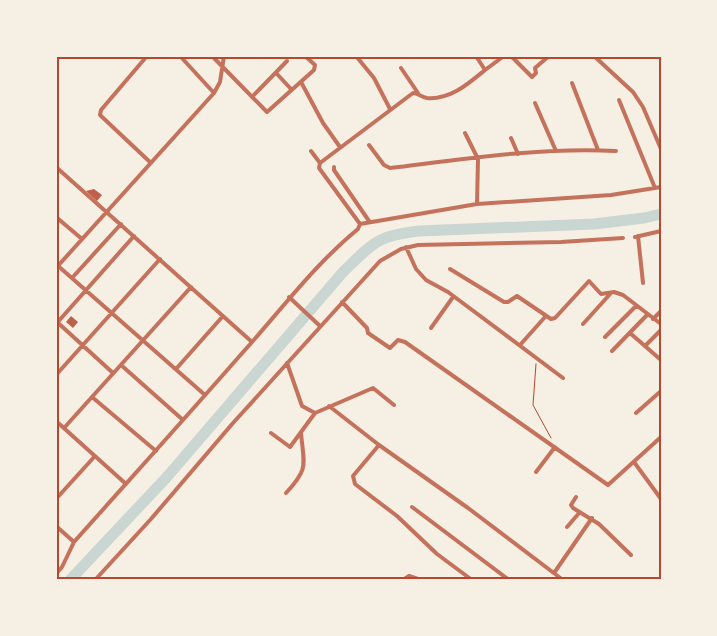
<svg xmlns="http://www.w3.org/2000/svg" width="717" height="636" font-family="Raleway,sans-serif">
<rect width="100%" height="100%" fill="#f6efe4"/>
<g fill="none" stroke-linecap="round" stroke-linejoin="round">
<path stroke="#c9d6d2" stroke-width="11" d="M 70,580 L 166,478 L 343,272 C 373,243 376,236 419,231 L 594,224 L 644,218 L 661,214"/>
</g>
<path fill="#bf614a" d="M 94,189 L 102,195 L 97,201 L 86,191 Z
M 71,316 L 78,322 L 73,328 L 66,322 Z"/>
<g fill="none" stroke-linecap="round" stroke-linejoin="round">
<path stroke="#b5482f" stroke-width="1" d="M 536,364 L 533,405 L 551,438"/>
<path stroke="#c5725c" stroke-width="4" d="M 147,56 L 101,110 L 100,115 L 151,163
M 180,56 L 214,93
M 212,56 L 267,112 L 314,70 L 315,65 L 305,56
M 356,56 L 374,78 L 390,109
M 511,56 L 532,77 L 536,73 L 535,68 L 549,56
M 594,56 L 633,92 L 643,107 L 661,149
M 401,68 L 418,93
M 485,70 L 504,56
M 277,74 L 291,89
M 301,82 L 323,123 L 340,147
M 572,83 L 598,150
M 252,97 L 287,61
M 619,100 L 655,188
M 535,103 L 556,151
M 465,133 L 478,159 L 477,204
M 511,138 L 518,154
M 369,145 L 384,165 L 390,168 C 464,159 540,147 616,151
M 311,151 L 320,163 L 319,168 L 360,224
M 320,163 L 413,93 C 418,93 421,97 427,98 C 450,100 468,84 485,70 L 476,56
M 56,167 L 252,342
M 334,167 L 334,170 L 369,221
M 56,217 L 82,239
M 638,236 L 643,283
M 635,237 L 661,231
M 406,247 L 416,269 L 426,280 L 448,292 L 563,378
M 57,265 L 205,395
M 56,268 L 214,93 L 220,82 L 224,56
M 450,269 L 504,302 L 508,302 L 517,296 L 551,319 L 555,318 L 589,281 L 601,294 L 614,292 L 623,295 L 661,324
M 72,278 L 121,224
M 289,297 L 320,326
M 342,302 L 367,328 L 368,333 L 390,348 L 398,340 L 405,342 L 608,485 L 661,437
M 653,319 L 661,311
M 56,321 L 113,373
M 56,324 L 134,236
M 583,324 L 611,293
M 431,328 L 453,297
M 630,333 L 661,360
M 605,337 L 636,306
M 520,345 L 545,317
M 645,346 L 661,330
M 612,351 L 647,315
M 287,363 L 302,406 L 315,413
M 121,365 L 183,420
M 176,369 L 223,316
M 56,375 L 160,259
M 92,397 L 156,451
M 329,406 L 379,445 L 468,508 L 563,580
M 636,413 L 661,391
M 56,421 L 126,484
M 64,428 L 191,287
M 271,433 L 290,447 L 315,413 L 373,388 L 394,405
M 379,445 L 353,476 L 355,484 L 397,516 L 437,554 L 472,580
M 634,462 L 661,499
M 536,472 L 555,447
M 286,493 C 309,468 304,466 301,433
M 576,497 L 571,505 L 573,508 L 599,524 L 631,555
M 56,499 L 95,456
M 412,507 L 509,580
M 56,526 L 74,542
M 567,527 L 580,512
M 554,573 L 592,518
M 56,574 L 62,567 L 74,542 C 131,478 188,415 244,351 C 282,309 314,265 358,229 L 360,224 L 477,204 L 611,195 L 661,187
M 95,580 L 151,519 L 233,423 L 380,261 L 401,249 L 418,245 L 561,242 L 623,238
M 403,580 L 409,576 L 421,580"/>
</g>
<rect width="717" height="636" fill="none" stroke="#f6efe4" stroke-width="115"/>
<rect x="58" y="58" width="602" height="520" fill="none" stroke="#b5482f" stroke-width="2"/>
</svg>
